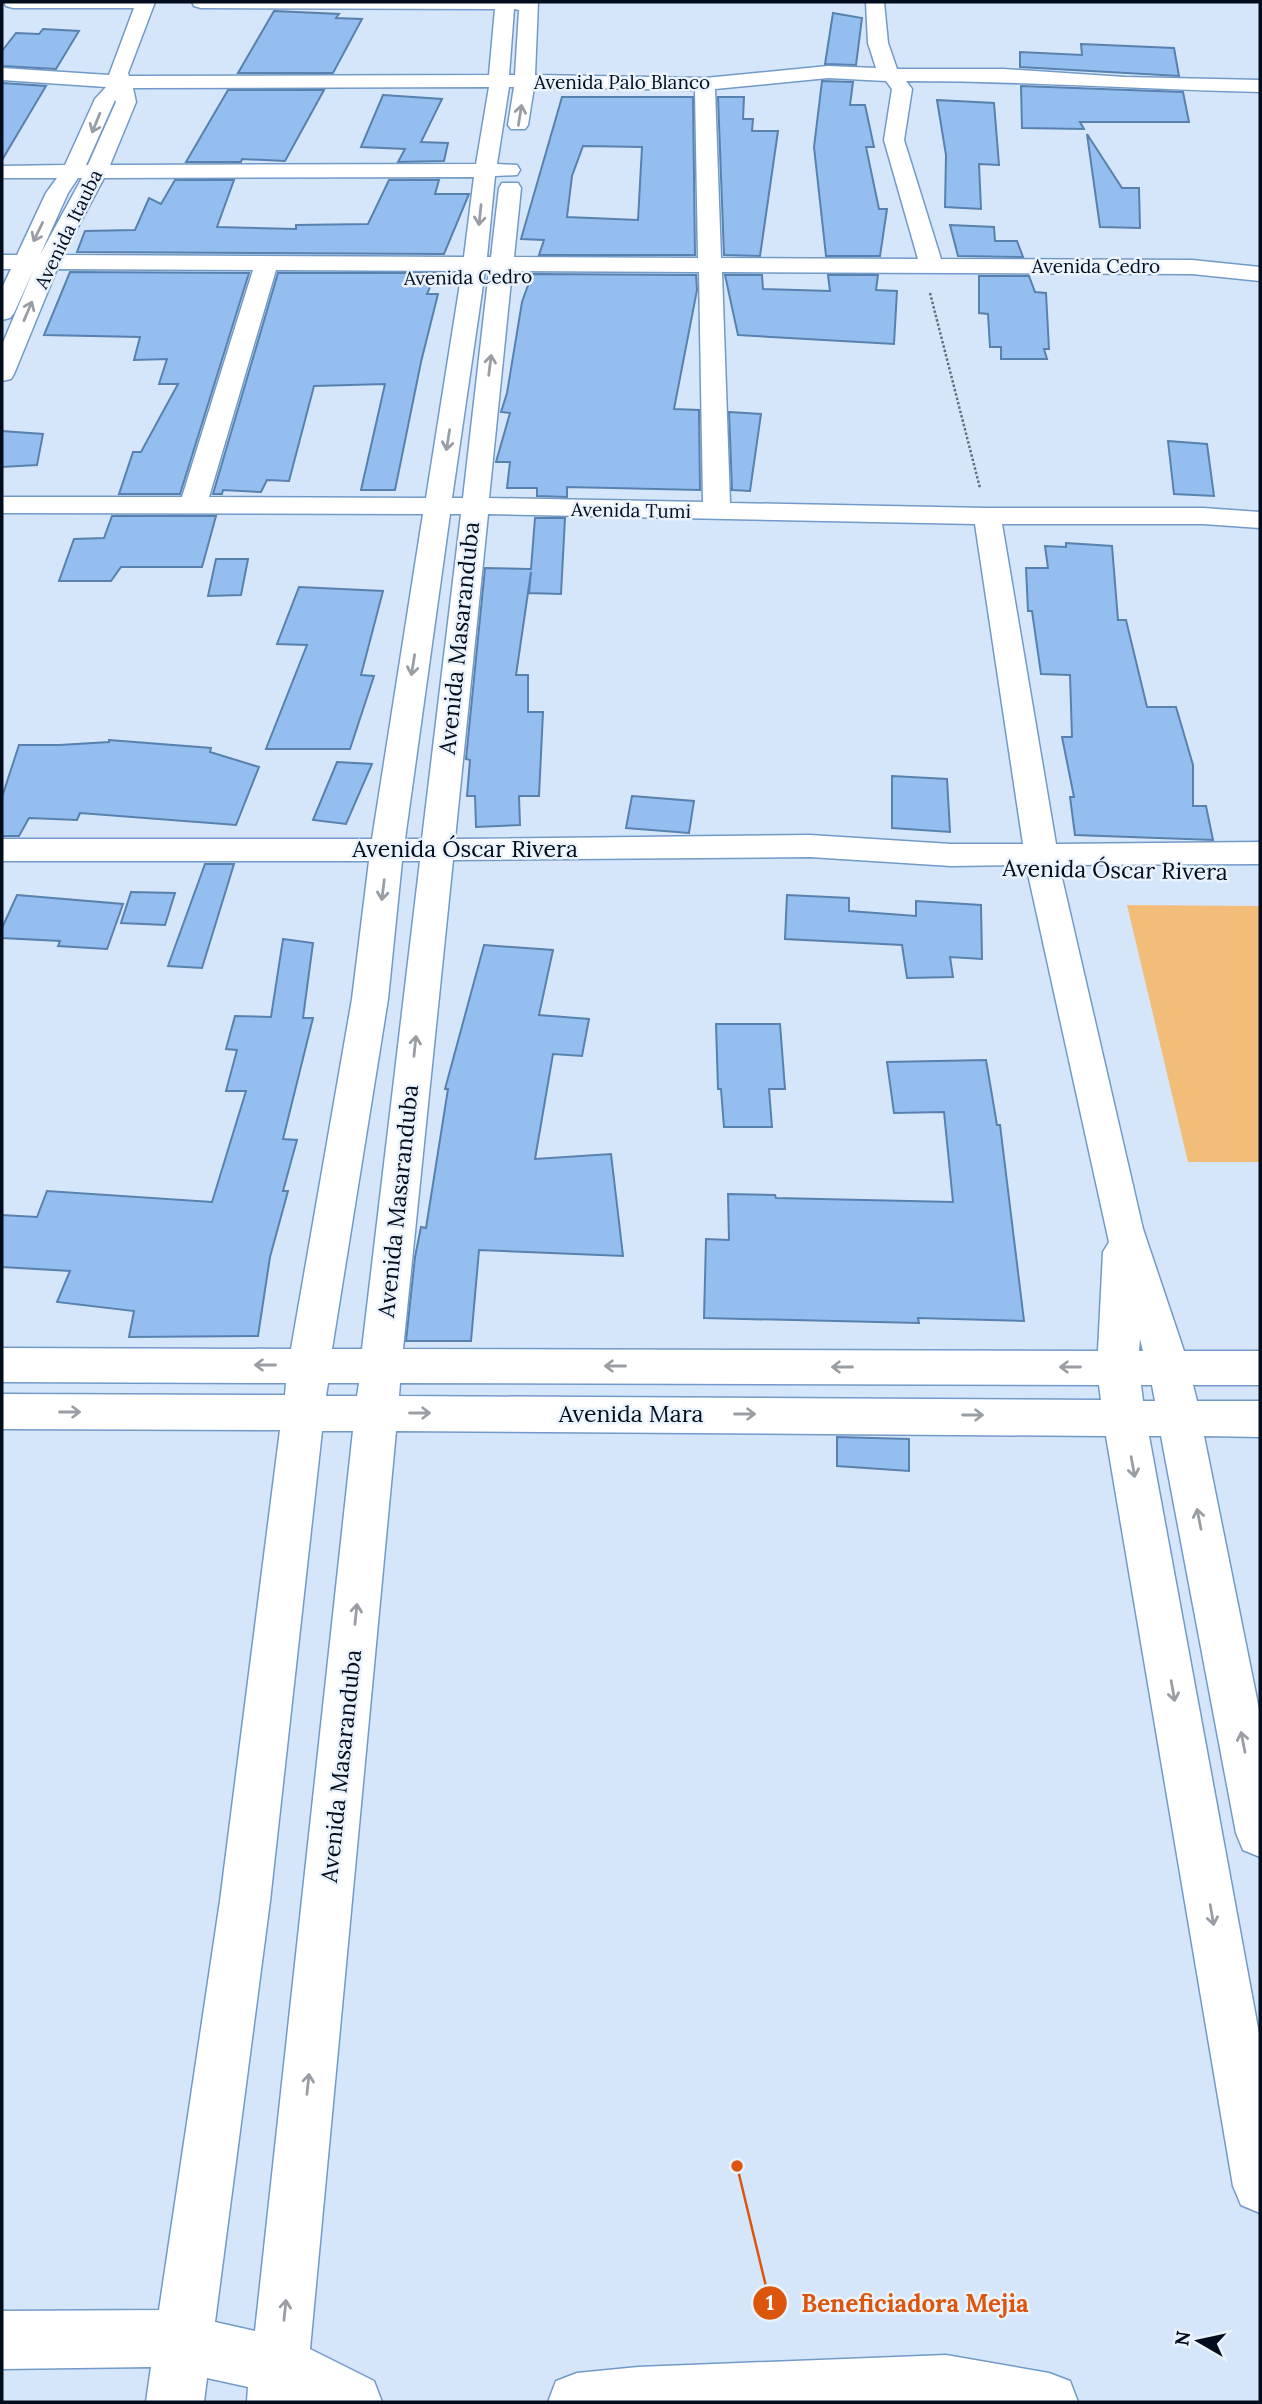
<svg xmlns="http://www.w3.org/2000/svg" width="1262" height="2404" font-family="Lora,serif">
<rect width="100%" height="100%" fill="#d5e6fa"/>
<path fill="#f2bd79" d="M 1127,905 L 1260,906 L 1260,1162 L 1188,1162 Z"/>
<path fill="#93beef" stroke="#5981ad" stroke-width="2" fill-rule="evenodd" d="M 274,11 L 339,14 L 336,18 L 362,19 L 333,73 L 238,73 Z
M 833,13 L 862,18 L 856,65 L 825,64 Z
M 43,29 L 79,31 L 56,69 L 2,66 L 2,51 L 16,33 L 39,34 Z
M 1081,44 L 1174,48 L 1179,76 L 1020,67 L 1020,52 L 1082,55 Z
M 822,81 L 853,82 L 850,105 L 865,105 L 874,147 L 866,147 L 879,209 L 887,209 L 880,256 L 826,256 L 814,147 Z
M 2,83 L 46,86 L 2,160 Z
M 1021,86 L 1183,92 L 1189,122 L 1080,122 L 1084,129 L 1022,128 Z
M 228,90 L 324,90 L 285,161 L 242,159 L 241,162 L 186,162 Z
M 383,95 L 442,99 L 421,142 L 448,143 L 444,161 L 398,162 L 405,149 L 361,147 Z
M 562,97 L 693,97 L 695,255 L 539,255 L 544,240 L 521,239 ZM 583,146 L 642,147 L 638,220 L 567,217 L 572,176 Z
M 718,97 L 744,97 L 743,119 L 753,119 L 752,131 L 778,131 L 760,256 L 724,255 Z
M 937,100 L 994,103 L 999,165 L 979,164 L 981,209 L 945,207 L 946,155 Z
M 1087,134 L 1122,188 L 1139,188 L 1140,228 L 1100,227 Z
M 175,180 L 234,180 L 217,227 L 296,229 L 296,225 L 368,224 L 389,180 L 439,180 L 435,194 L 469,194 L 444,254 L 77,252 L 85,231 L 135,230 L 149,198 L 161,204 Z
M 950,225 L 994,227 L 995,241 L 1017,241 L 1023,257 L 958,256 Z
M 70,272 L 249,273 L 180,494 L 119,494 L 133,452 L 141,452 L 178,384 L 159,384 L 167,359 L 134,360 L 140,337 L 44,335 Z
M 278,273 L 436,273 L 427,294 L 438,294 L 421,362 L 395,490 L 361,490 L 385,384 L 314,386 L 289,481 L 267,480 L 261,492 L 223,490 L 222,494 L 213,494 Z
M 532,274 L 696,275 L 697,290 L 674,409 L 699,410 L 700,490 L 567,487 L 567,497 L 537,496 L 537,488 L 507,488 L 510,462 L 496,462 L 510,413 L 501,412 L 507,393 L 522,302 Z
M 725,275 L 762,275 L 763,289 L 830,291 L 828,275 L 878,275 L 876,290 L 897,291 L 894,344 L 738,335 Z
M 979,276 L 1029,276 L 1035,292 L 1046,293 L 1049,349 L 1044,349 L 1047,359 L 1001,359 L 1001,347 L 990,347 L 988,314 L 979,313 Z
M 729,412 L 761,414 L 750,491 L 732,490 Z
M 2,431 L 43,434 L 37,465 L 2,467 Z
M 1168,441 L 1207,444 L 1214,496 L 1174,494 Z
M 112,516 L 216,516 L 202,567 L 121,567 L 111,581 L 59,581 L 74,539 L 104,538 Z
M 535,518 L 565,518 L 561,594 L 529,593 L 531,572 L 516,675 L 528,675 L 528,712 L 543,712 L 539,796 L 519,796 L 520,825 L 476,827 L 475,796 L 467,796 L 470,760 L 466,759 L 485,568 L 531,569 Z
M 1066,543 L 1112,546 L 1118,620 L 1126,620 L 1147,707 L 1176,707 L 1193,765 L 1193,806 L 1206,806 L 1213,840 L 1075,835 L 1070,797 L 1074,797 L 1062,737 L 1072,737 L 1070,675 L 1041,674 L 1032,611 L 1028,611 L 1026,568 L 1048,568 L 1045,546 L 1066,547 Z
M 216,559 L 248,559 L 241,595 L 208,596 Z
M 299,587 L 383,591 L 361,675 L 374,676 L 350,749 L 266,749 L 307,645 L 277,644 Z
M 109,740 L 211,748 L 210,752 L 259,767 L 236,825 L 80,813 L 77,820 L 29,818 L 19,836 L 2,836 L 2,797 L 19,745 L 59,745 L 109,742 Z
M 337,762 L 372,764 L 346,824 L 313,820 Z
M 892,776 L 947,779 L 950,832 L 892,828 Z
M 632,796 L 694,801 L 689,833 L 626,828 Z
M 205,864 L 234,864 L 202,968 L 168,966 Z
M 131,892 L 175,893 L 165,925 L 121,923 Z
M 17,895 L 123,904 L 107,949 L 58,946 L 60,941 L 2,938 L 2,928 Z
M 787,895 L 849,898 L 849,911 L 916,916 L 916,901 L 981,905 L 982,959 L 950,957 L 953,977 L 907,978 L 902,945 L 785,939 Z
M 283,939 L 313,943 L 303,1018 L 313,1018 L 283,1139 L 297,1140 L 283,1191 L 288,1191 L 270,1257 L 258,1336 L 129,1337 L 134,1311 L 57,1302 L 70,1271 L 2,1267 L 2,1215 L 37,1217 L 47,1191 L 212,1202 L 246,1091 L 226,1091 L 237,1050 L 226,1049 L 235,1016 L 271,1017 Z
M 484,945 L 553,950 L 539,1015 L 589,1019 L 582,1056 L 553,1054 L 535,1159 L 611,1154 L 623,1256 L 479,1250 L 471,1341 L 406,1341 L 415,1257 L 421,1227 L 426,1228 L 448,1089 L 445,1089 Z
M 716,1024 L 780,1024 L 785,1089 L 769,1089 L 772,1127 L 724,1127 L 721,1089 L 718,1089 Z
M 986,1060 L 997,1125 L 1000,1125 L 1024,1321 L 918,1318 L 919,1323 L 704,1318 L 706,1239 L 729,1240 L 728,1194 L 775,1195 L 776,1198 L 953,1202 L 944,1112 L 894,1113 L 887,1062 Z
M 837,1437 L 909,1439 L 909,1471 L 837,1466 Z"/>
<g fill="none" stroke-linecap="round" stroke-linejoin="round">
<defs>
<path id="minor" d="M 4,2 L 155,2 L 128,73 L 129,76 L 489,75 L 495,9 L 201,8 L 194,6 L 192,2 L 538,2 L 535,75 L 705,78 L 828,66 L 876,68 L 868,43 L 866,2 L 884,2 L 888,43 L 897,69 L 1003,69 L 1125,77 L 1260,80 L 1260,92 C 1142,89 1024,81 906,81 L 912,89 L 904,140 L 941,259 L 1192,260 L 1260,267 L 1260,281 L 1192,274 L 722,272 L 730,503 L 987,508 L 1203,508 L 1260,512 L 1260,528 L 1203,524 L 1002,524 L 1056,844 L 1260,842 L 1260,864 L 1059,865 L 1143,1229 L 1184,1351 L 1260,1351 L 1260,1385 L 1193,1385 L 1197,1401 L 1260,1401 L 1260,1437 L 1204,1436 L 1260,1714 L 1260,1857 L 1243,1850 L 1236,1833 L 1161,1436 L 1149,1436 L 1260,2039 L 1260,2213 L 1241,2205 L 1233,2186 L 1106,1436 L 396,1431 L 310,2349 L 374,2381 L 382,2402 L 247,2402 L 248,2387 L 207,2378 L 204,2402 L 146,2402 L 151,2367 L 2,2369 L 2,2311 L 159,2310 L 220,1901 L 280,1430 L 2,1429 L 2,1394 L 285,1395 L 286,1383 L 2,1382 L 2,1348 L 291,1349 L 352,999 L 369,861 L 2,861 L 2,839 L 372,839 L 423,514 L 2,513 L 2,497 L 182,497 L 253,270 L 57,269 L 14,374 L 11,379 L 2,381 L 2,345 L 34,269 L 14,313 L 10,318 L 2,320 L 2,288 L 11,269 L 2,269 L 2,255 L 17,255 L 46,193 L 57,178 L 2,178 L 2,166 L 65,165 L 95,99 L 106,87 L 2,80 L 2,68 L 109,75 L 134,8 L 13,8 L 6,6 ZM 514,9 L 519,10 L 515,75 L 509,75 ZM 828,78 L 886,81 L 892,89 L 884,140 L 918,259 L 721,258 L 715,89 ZM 489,87 L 476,164 L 110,165 L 136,102 L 133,88 ZM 509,87 L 514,87 L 508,125 L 511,129 L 525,129 L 528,125 L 534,87 L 695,90 L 698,258 L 514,257 L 521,188 L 518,183 L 502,183 L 499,188 L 491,257 L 487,257 L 495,176 L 517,175 L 520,170 L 517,165 L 497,164 ZM 115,100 L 116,102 L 88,165 L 86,165 ZM 474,177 L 464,257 L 63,255 L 104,178 ZM 78,178 L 82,178 L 40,255 L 68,193 ZM 276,270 L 462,271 L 426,498 L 209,497 ZM 485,271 L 489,271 L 463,498 L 452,498 ZM 512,271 L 699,272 L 703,502 L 489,498 ZM 450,514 L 461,514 L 422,839 L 405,839 ZM 488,514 L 975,524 L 1023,844 L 951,844 L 810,835 L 455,839 ZM 810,857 L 951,866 L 1026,865 L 1109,1242 L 1103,1252 L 1098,1351 L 403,1349 L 453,860 ZM 402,861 L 420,861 L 362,1349 L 332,1349 L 388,999 ZM 1140,1339 L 1143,1351 L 1139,1351 ZM 328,1383 L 359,1383 L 357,1396 L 326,1396 ZM 400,1383 L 1099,1385 L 1101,1400 L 399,1396 ZM 1141,1385 L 1152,1385 L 1155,1401 L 1143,1401 ZM 322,1431 L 353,1431 L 255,2331 L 215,2322 L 270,1901 Z
M 946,2355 L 1049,2373 L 1070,2381 L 1078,2402 L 548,2402 L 556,2381 L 577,2373 L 638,2367 Z"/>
</defs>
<use href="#minor" stroke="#729ac8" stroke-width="3"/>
<path stroke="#637083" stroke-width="2.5" stroke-dasharray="2.5 2" stroke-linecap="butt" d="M 930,293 L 980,488"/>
<use href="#minor" fill="#fff" fill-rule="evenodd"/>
</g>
<defs><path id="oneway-shaft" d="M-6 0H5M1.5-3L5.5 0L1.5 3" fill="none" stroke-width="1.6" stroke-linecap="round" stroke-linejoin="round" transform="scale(1.75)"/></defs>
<g stroke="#999ea5">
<use href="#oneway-shaft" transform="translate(520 115) rotate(-81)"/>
<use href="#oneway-shaft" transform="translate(96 123) rotate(112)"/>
<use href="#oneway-shaft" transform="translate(480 215) rotate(96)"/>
<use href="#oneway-shaft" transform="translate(38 232) rotate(116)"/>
<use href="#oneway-shaft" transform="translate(28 311) rotate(-67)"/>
<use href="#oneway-shaft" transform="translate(490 365) rotate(-83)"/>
<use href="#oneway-shaft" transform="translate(448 440) rotate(99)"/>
<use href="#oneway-shaft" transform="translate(413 665) rotate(99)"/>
<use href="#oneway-shaft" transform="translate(383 890) rotate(97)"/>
<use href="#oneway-shaft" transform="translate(415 1046) rotate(-84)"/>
<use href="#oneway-shaft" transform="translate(265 1365) rotate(-180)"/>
<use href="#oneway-shaft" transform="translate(615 1366) rotate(-180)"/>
<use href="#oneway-shaft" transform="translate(842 1367) rotate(-180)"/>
<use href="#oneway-shaft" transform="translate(1070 1367) rotate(-180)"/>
<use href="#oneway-shaft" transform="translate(70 1412)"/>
<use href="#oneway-shaft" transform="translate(420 1413)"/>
<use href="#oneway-shaft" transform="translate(745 1414)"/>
<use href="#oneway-shaft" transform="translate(973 1415)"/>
<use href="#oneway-shaft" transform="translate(1133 1467) rotate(80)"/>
<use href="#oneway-shaft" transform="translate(1199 1519) rotate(-101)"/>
<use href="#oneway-shaft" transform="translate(356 1614) rotate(-84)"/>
<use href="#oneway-shaft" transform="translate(1173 1691) rotate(80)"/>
<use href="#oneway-shaft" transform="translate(1243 1742) rotate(-101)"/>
<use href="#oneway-shaft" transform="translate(1212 1915) rotate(80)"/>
<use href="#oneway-shaft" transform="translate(308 2084) rotate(-84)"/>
<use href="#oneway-shaft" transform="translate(285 2310) rotate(-84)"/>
</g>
<g text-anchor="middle" stroke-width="5" stroke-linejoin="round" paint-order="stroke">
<g font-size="19" fill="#010c1d" stroke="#eaf2fc">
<text x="622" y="89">Avenida Palo Blanco</text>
<text transform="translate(68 229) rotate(-64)" y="7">Avenida Itauba</text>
<text x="1096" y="273">Avenida Cedro</text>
<text transform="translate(468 277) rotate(-1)" y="7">Avenida Cedro</text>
<text transform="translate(631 510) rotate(1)" y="7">Avenida Tumi</text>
</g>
<g font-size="23" fill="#010c1d" stroke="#eaf2fc">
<text transform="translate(459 638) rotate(-84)" y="8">Avenida Masaranduba</text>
<text x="465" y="857">Avenida Óscar Rivera</text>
<text transform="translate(1115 870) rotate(1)" y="8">Avenida Óscar Rivera</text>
<text transform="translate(398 1201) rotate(-84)" y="8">Avenida Masaranduba</text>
<text x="631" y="1422">Avenida Mara</text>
<text transform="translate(341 1766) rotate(-84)" y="8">Avenida Masaranduba</text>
</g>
</g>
<path fill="none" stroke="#dc550d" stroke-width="2.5" d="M737 2166L770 2303"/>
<g fill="#dc550d" stroke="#eaf2fc" stroke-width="2.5">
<circle cx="737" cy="2166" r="7"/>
<circle cx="770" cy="2303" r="18"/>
</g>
<g font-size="21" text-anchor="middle" font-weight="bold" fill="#fff">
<text x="770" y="2310">1</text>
</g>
<g font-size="24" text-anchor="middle" font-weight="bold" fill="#dc550d" stroke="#eaf2fc" stroke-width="5" stroke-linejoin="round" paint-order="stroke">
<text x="915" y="2312">Beneficiadora Mejia</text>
</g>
<rect width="1262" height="2404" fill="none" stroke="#010c1d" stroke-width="7"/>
<g transform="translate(1199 2341) rotate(279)" stroke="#eaf2fc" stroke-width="5" paint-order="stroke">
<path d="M0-5L12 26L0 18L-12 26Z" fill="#010c1d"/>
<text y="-10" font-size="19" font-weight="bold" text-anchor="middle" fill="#010c1d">N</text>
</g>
</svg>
